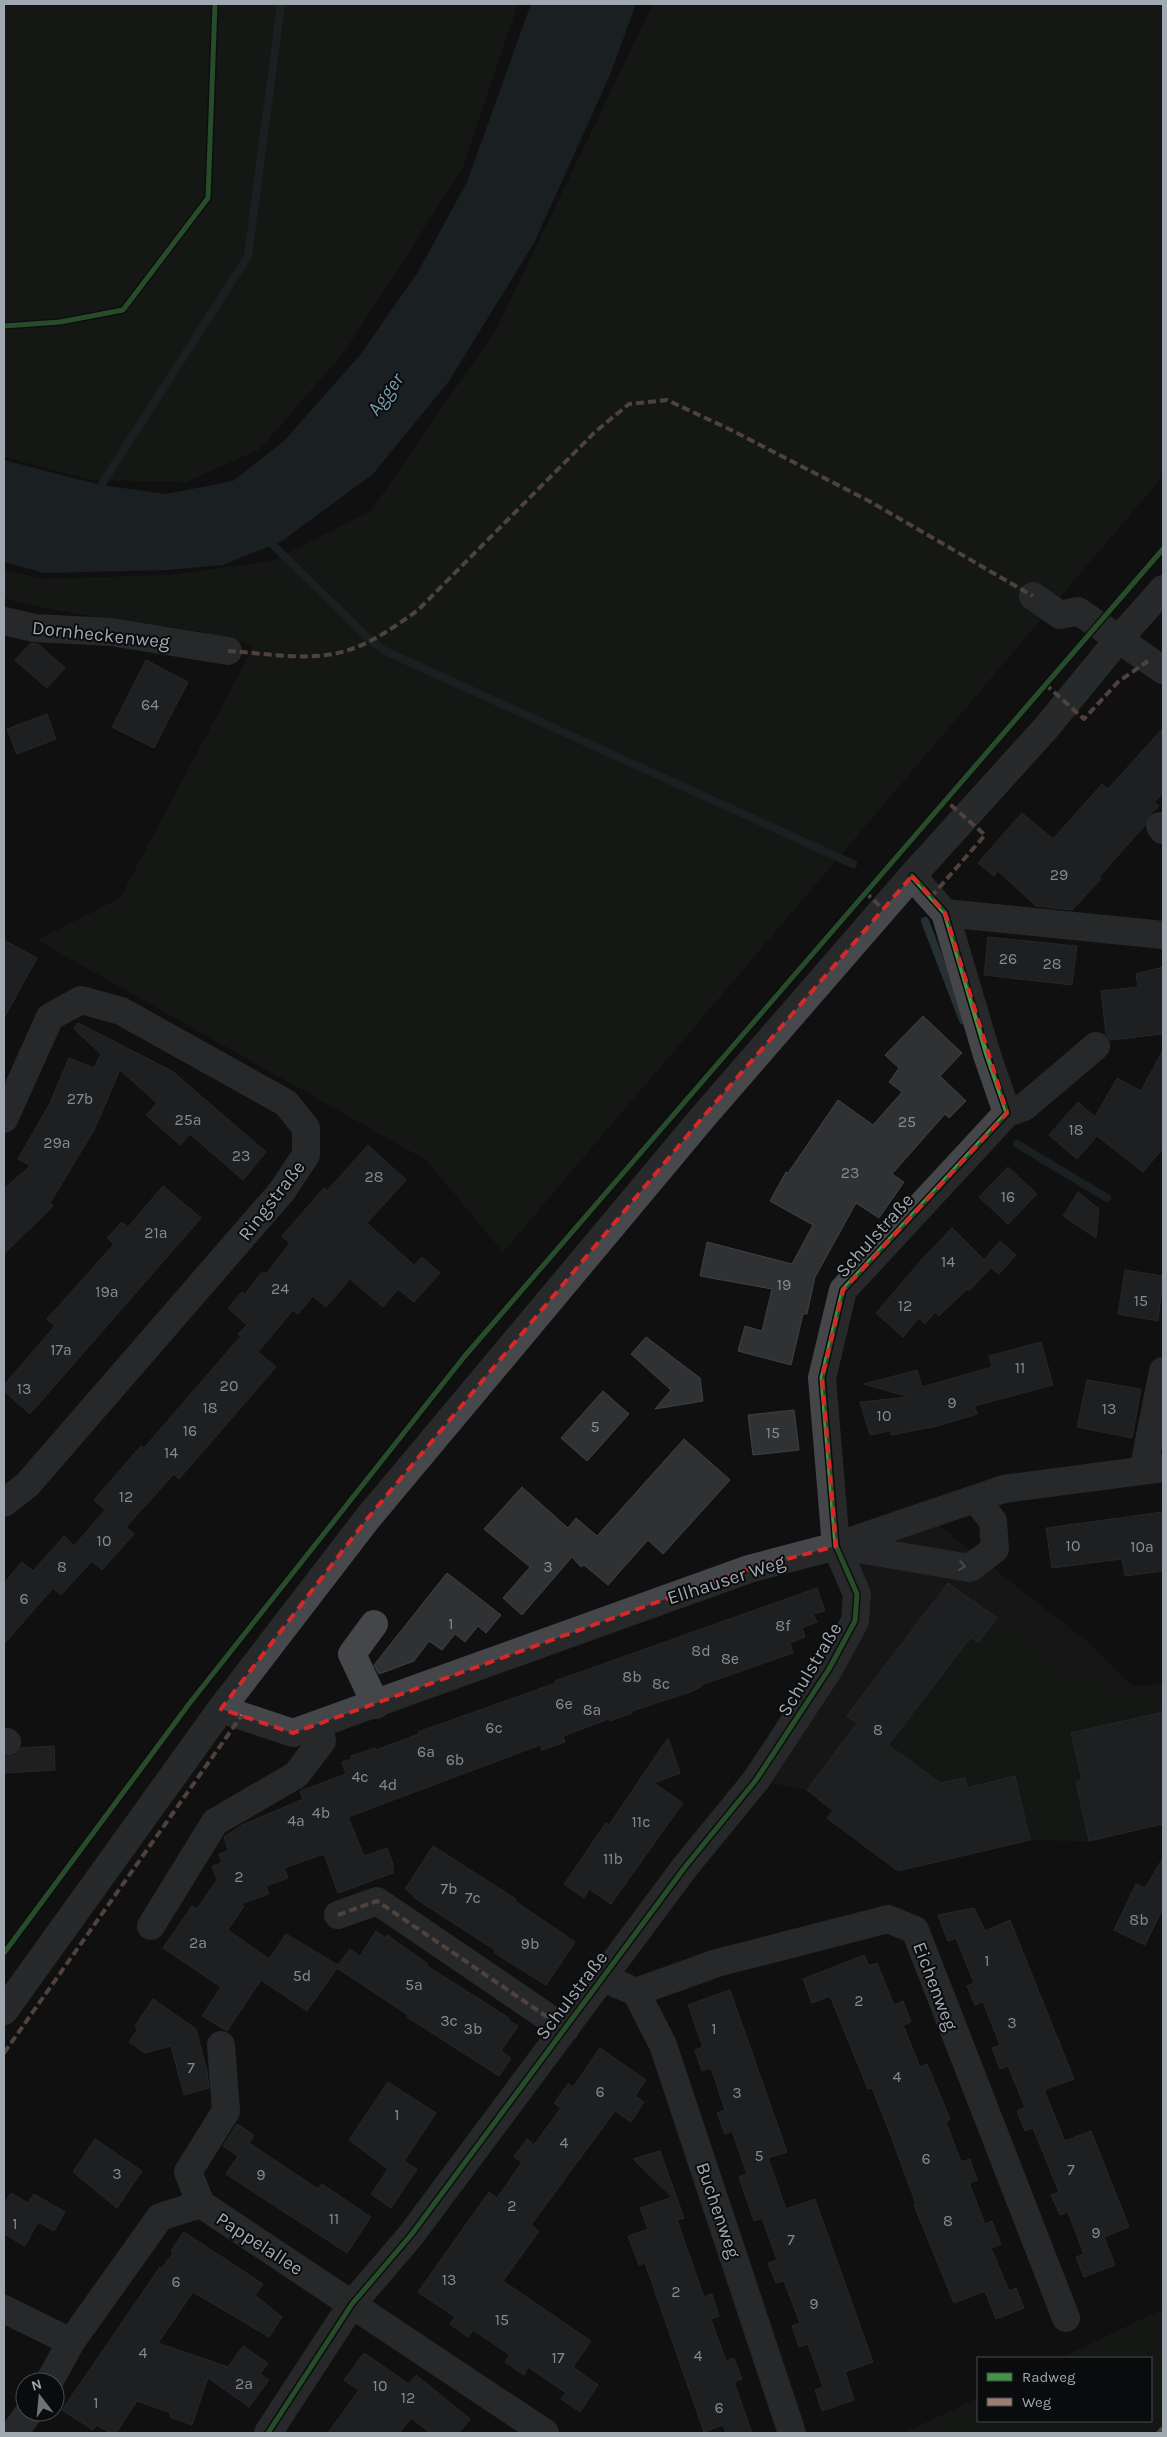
<svg xmlns="http://www.w3.org/2000/svg" width="1167" height="2437" font-family="Karla,sans-serif">
<rect width="100%" height="100%" fill="#101010"/>
<path fill="#1d1d1f" d="M 927,1516 L 1094,1647 L 1132,1686 L 1163,1684 L 1163,1824 L 1089,1841 L 1030,1840 L 898,1871 L 827,1818 L 833,1811 L 807,1790 L 756,1780 L 855,1621 L 836,1546 Z"/>
<path fill="#1a201a" d="M 4,4 L 518,4 L 462,169 L 345,351 L 260,449 L 186,482 L 91,480 L 4,457 Z
M 653,4 L 1163,4 L 1163,476 L 503,1252 L 426,1160 L 37,940 L 120,898 L 247,659 L 253,644 C 171,621 85,621 4,598 L 4,569 L 42,579 L 169,575 L 272,561 L 371,511 L 497,328 Z
M 997,1618 L 1071,1672 L 1132,1687 L 1163,1684 L 1163,1712 L 1071,1733 L 1082,1780 L 1076,1782 L 1089,1841 L 1030,1840 L 1015,1776 L 967,1788 L 965,1778 L 940,1783 L 888,1745 L 971,1637 L 978,1643 Z
M 1163,2309 L 1163,2433 L 904,2433 L 978,2398 L 978,2421 L 1151,2421 L 1151,2358 L 1061,2358 Z"/>
<path fill="#273135" d="M 531,4 L 636,4 L 610,75 L 534,243 L 449,381 L 373,474 L 282,541 L 223,565 L 167,570 L 44,573 L 4,562 L 4,460 L 101,485 L 166,494 L 233,481 L 284,441 L 360,355 L 418,272 L 467,182 Z"/>
<g fill="none" stroke-linecap="round" stroke-linejoin="round">
<path stroke="#273135" stroke-width="8" d="M 96,493 L 248,256 L 281,4
M 266,538 L 366,636 L 383,650 L 853,864
M 925,921 L 963,1020
M 1017,1144 L 1107,1198"/>
</g>
<path fill="#303133" stroke="#3e4144" d="M 31,643 L 38,644 L 65,668 L 47,688 L 15,660 Z
M 146,660 L 188,682 L 154,748 L 112,727 Z
M 47,714 L 56,739 L 17,754 L 7,729 Z
M 1163,728 L 1163,793 L 1154,802 L 1159,806 L 1150,814 L 1145,825 L 1099,877 L 1101,879 L 1072,910 L 1036,906 L 998,871 L 994,876 L 978,863 L 1022,813 L 1053,839 L 1102,784 L 1108,789 Z
M 988,937 L 1077,946 L 1072,985 L 984,975 Z
M 4,940 L 37,958 L 4,1018 Z
M 1163,967 L 1163,1034 L 1110,1040 L 1106,1034 L 1101,991 L 1138,987 L 1136,974 Z
M 923,1016 L 962,1053 L 940,1076 L 966,1101 L 949,1118 L 945,1114 L 892,1174 L 904,1182 L 879,1218 L 856,1203 L 815,1277 L 807,1314 L 803,1314 L 791,1365 L 738,1351 L 745,1326 L 762,1331 L 772,1289 L 700,1276 L 707,1242 L 792,1264 L 813,1225 L 770,1201 L 786,1172 L 788,1173 L 838,1100 L 873,1125 L 902,1092 L 889,1082 L 899,1068 L 885,1055 Z
M 78,1023 L 172,1071 L 266,1152 L 243,1180 L 190,1134 L 180,1145 L 146,1115 L 157,1103 L 120,1070 L 94,1130 L 50,1203 L 53,1206 L 4,1254 L 4,1189 L 30,1166 L 18,1159 L 50,1103 L 69,1058 L 94,1068 L 101,1054 L 74,1029 Z
M 1163,1050 L 1163,1148 L 1143,1172 L 1097,1136 L 1077,1159 L 1049,1135 L 1078,1102 L 1095,1117 L 1117,1078 L 1141,1091 Z
M 368,1145 L 406,1180 L 367,1223 L 414,1265 L 422,1257 L 440,1273 L 414,1302 L 398,1289 L 383,1307 L 350,1279 L 326,1307 L 313,1296 L 298,1314 L 293,1310 L 258,1352 L 276,1367 L 179,1479 L 174,1474 L 126,1527 L 134,1534 L 102,1570 L 92,1561 L 61,1595 L 53,1588 L 4,1644 L 4,1583 L 22,1562 L 33,1571 L 64,1536 L 74,1546 L 105,1510 L 94,1500 L 141,1446 L 144,1448 L 241,1336 L 238,1334 L 247,1325 L 228,1308 L 242,1292 L 245,1294 L 261,1273 L 267,1273 L 290,1243 L 282,1236 L 324,1188 L 327,1191 Z
M 1008,1167 L 1037,1194 L 1008,1224 L 979,1197 Z
M 163,1186 L 201,1218 L 30,1414 L 4,1391 L 4,1385 L 55,1326 L 47,1319 L 114,1244 L 107,1238 L 122,1222 L 128,1227 Z
M 1078,1192 L 1099,1209 L 1096,1238 L 1063,1216 Z
M 952,1228 L 984,1260 L 1000,1241 L 1016,1255 L 999,1274 L 991,1268 L 969,1291 L 967,1289 L 939,1316 L 935,1312 L 925,1324 L 919,1318 L 903,1337 L 876,1313 L 924,1257 Z
M 1125,1270 L 1163,1276 L 1158,1321 L 1118,1314 Z
M 646,1337 L 700,1378 L 703,1401 L 655,1409 L 671,1390 L 631,1354 Z
M 1041,1342 L 1053,1385 L 974,1406 L 977,1414 L 937,1426 L 891,1435 L 890,1431 L 870,1435 L 860,1402 L 909,1397 L 864,1384 L 917,1370 L 922,1387 L 992,1367 L 989,1356 Z
M 1087,1380 L 1141,1389 L 1132,1438 L 1077,1427 Z
M 603,1391 L 629,1414 L 587,1461 L 561,1438 Z
M 794,1410 L 799,1450 L 753,1455 L 748,1415 Z
M 684,1439 L 730,1480 L 663,1554 L 648,1540 L 608,1585 L 584,1565 L 581,1567 L 572,1557 L 522,1615 L 503,1598 L 530,1567 L 484,1529 L 522,1487 L 568,1528 L 576,1518 L 597,1536 Z
M 1163,1512 L 1163,1571 L 1125,1576 L 1122,1559 L 1052,1568 L 1046,1528 Z
M 447,1573 L 501,1615 L 486,1633 L 478,1626 L 465,1642 L 455,1634 L 442,1650 L 429,1641 L 414,1661 L 379,1674 L 374,1665 Z
M 948,1583 L 997,1618 L 978,1643 L 971,1637 L 888,1745 L 940,1783 L 965,1778 L 967,1788 L 1015,1776 L 1030,1840 L 898,1871 L 827,1818 L 833,1811 L 807,1790 L 857,1723 L 847,1716 Z
M 817,1588 L 825,1611 L 813,1614 L 817,1622 L 802,1628 L 805,1637 L 790,1643 L 793,1653 L 701,1685 L 701,1687 L 690,1692 L 632,1711 L 632,1713 L 610,1721 L 609,1719 L 563,1736 L 565,1742 L 542,1750 L 540,1745 L 348,1817 L 364,1856 L 387,1848 L 393,1864 L 393,1873 L 338,1893 L 324,1854 L 284,1868 L 288,1878 L 266,1886 L 269,1894 L 240,1904 L 244,1906 L 228,1930 L 269,1959 L 286,1934 L 338,1965 L 350,1949 L 360,1956 L 376,1931 L 386,1938 L 387,1935 L 428,1964 L 427,1966 L 509,2018 L 508,2020 L 518,2026 L 501,2051 L 511,2058 L 499,2076 L 407,2017 L 408,2015 L 337,1968 L 307,2011 L 261,1980 L 227,2031 L 202,2016 L 221,1987 L 163,1948 L 192,1906 L 197,1909 L 217,1880 L 212,1866 L 222,1863 L 219,1854 L 228,1851 L 224,1837 L 242,1825 L 303,1799 L 300,1791 L 346,1774 L 342,1762 L 352,1759 L 351,1756 L 375,1748 L 376,1750 L 419,1734 L 418,1732 L 556,1683 L 555,1681 Z
M 1163,1712 L 1163,1824 L 1089,1841 L 1076,1782 L 1082,1780 L 1071,1733 Z
M 668,1738 L 680,1773 L 654,1783 L 683,1803 L 611,1904 L 589,1889 L 584,1898 L 564,1884 L 606,1823 L 609,1825 Z
M 54,1746 L 55,1770 L 4,1773 L 4,1758 L 14,1756 L 21,1748 Z
M 433,1846 L 516,1899 L 515,1901 L 575,1942 L 546,1985 L 504,1959 L 494,1952 L 495,1950 L 413,1897 L 414,1896 L 405,1889 Z
M 1163,1858 L 1163,1908 L 1145,1945 L 1114,1930 L 1136,1884 L 1145,1888 Z
M 974,1908 L 985,1931 L 1010,1920 L 1074,2079 L 1044,2090 L 1065,2141 L 1091,2131 L 1129,2227 L 1104,2237 L 1115,2265 L 1084,2277 L 1076,2257 L 1084,2254 L 1068,2212 L 1060,2215 L 1051,2195 L 1059,2192 L 1033,2128 L 1025,2131 L 1017,2111 L 1025,2107 L 1008,2066 L 1000,2069 L 992,2048 L 1000,2045 L 983,2002 L 975,2005 L 967,1986 L 974,1983 L 956,1938 L 948,1941 L 938,1915 Z
M 864,1955 L 869,1966 L 877,1963 L 894,2005 L 903,2001 L 911,2022 L 903,2025 L 920,2067 L 927,2064 L 950,2119 L 946,2122 L 961,2162 L 970,2159 L 977,2180 L 969,2183 L 985,2224 L 992,2221 L 1001,2244 L 991,2248 L 1009,2291 L 1016,2288 L 1024,2308 L 996,2319 L 985,2291 L 954,2303 L 914,2205 L 916,2204 L 888,2128 L 872,2088 L 868,2089 L 830,1996 L 812,2003 L 803,1979 Z
M 730,1990 L 787,2152 L 768,2158 L 786,2209 L 815,2199 L 873,2362 L 845,2372 L 854,2400 L 822,2411 L 815,2390 L 823,2387 L 808,2344 L 799,2347 L 792,2326 L 800,2323 L 784,2281 L 776,2283 L 768,2263 L 777,2260 L 762,2218 L 754,2221 L 739,2177 L 747,2174 L 732,2131 L 725,2134 L 717,2113 L 725,2110 L 711,2068 L 702,2071 L 695,2050 L 703,2047 L 688,2005 Z
M 153,1999 L 196,2029 L 207,2071 L 209,2088 L 184,2095 L 171,2046 L 145,2053 L 129,2042 L 138,2029 L 135,2026 Z
M 600,2048 L 646,2080 L 635,2096 L 644,2102 L 631,2122 L 615,2111 L 531,2225 L 539,2231 L 503,2281 L 591,2341 L 573,2367 L 598,2385 L 580,2412 L 561,2399 L 566,2393 L 528,2367 L 524,2375 L 505,2362 L 510,2355 L 473,2330 L 468,2337 L 450,2324 L 455,2317 L 418,2292 L 489,2192 L 497,2198 L 522,2162 L 514,2157 L 527,2139 L 534,2145 L 561,2108 L 554,2103 L 568,2084 L 573,2087 Z
M 388,2082 L 436,2113 L 404,2161 L 417,2169 L 391,2208 L 371,2194 L 388,2169 L 349,2140 Z
M 237,2124 L 254,2135 L 249,2143 L 318,2189 L 322,2184 L 371,2217 L 347,2253 L 226,2174 L 238,2156 L 223,2146 Z
M 95,2139 L 142,2171 L 117,2208 L 73,2172 Z
M 660,2151 L 684,2218 L 677,2220 L 704,2297 L 712,2294 L 719,2316 L 711,2319 L 726,2361 L 734,2358 L 742,2379 L 734,2382 L 752,2433 L 726,2433 L 723,2425 L 704,2432 L 645,2263 L 639,2265 L 628,2236 L 648,2229 L 640,2208 L 672,2197 L 633,2159 Z
M 11,2193 L 28,2203 L 34,2194 L 65,2212 L 54,2231 L 38,2222 L 25,2246 L 4,2234 L 4,2205 Z
M 184,2232 L 263,2284 L 255,2295 L 282,2317 L 269,2337 L 193,2292 L 158,2343 L 228,2367 L 243,2346 L 268,2363 L 260,2374 L 269,2380 L 249,2407 L 208,2378 L 192,2425 L 170,2417 L 171,2413 L 137,2401 L 116,2433 L 110,2433 L 97,2425 L 93,2430 L 62,2410 L 160,2267 L 162,2268 L 173,2253 L 171,2251 Z
M 364,2353 L 409,2384 L 416,2375 L 470,2419 L 459,2433 L 430,2433 L 411,2418 L 399,2433 L 328,2433 L 359,2390 L 344,2380 Z"/>
<g fill="none" stroke-linecap="round" stroke-linejoin="round">
<path stroke="#444649" stroke-width="28" d="M 1033,596 L 1060,615 L 1078,611 L 1163,670
M 4,621 L 34,628 L 111,632 L 228,651
M 1160,826 L 1163,830
M 945,913 L 1163,935
M 1007,1113 L 1024,1107 L 1096,1046
M 4,1119 L 50,1017 L 81,1000 L 121,1011 L 286,1103 L 306,1128 L 306,1155 L 282,1191 L 27,1485 L 4,1503
M 1143,1471 L 1163,1371
M 840,1546 L 970,1568 L 995,1549 L 993,1521 L 975,1499
M 374,1624 L 352,1654 L 376,1705
M 221,1709 L 293,1733 L 749,1569 L 836,1546 L 1004,1489 L 1163,1468
M 4,1742 L 7,1742
M 338,1915 L 377,1901 L 565,2029
M 151,1926 L 215,1822 L 296,1775 L 322,1741 L 319,1725
M 603,1978 L 636,1992 L 717,1963 L 888,1919 L 915,1930 L 1066,2318
M 636,1992 L 663,2045 L 792,2433
M 201,2204 L 188,2172 L 226,2111 L 221,2045
M 4,2309 L 71,2342 L 160,2217 L 201,2204 L 545,2433
M 49,2382 L 71,2342
M 14,2433 L 29,2412
M 268,2433 L 352,2304 L 411,2235 L 685,1867 L 756,1780 L 829,1669 L 855,1621 L 857,1594 L 836,1546 L 822,1378 L 843,1290 L 1007,1113 L 987,1055 L 945,913 L 912,876"/>
<path stroke="#46484b" stroke-width="28" d="M 4,2011 L 221,1709 L 367,1519 L 703,1117 L 912,876 L 1046,728 L 1118,640 L 1163,589"/>
<path stroke="#9b7d72" stroke-width="4" stroke-dasharray="8 4" stroke-linecap="butt" d="M 228,651 C 262,653 299,660 333,654 C 365,648 392,629 418,610 L 595,432 L 629,404 L 667,400 L 729,429 L 869,501 L 1033,596
M 1045,684 L 1084,719 L 1118,682 L 1148,661
M 865,892 L 883,909
M 931,897 L 985,835 L 945,800
M 338,1915 L 377,1901 L 565,2029
M 4,2053 L 242,1715
M 1158,2433 L 1163,2428"/>
<defs>
<path id="cycleway" d="M 4,326 L 60,322 L 123,310 L 208,198 L 215,4
M 4,1953 L 189,1704 L 464,1357 L 1163,549
M 268,2433 L 352,2304 L 411,2235 L 685,1867 L 756,1780 L 829,1669 L 855,1621 L 857,1594 L 836,1546 L 822,1378 L 843,1290 L 1007,1113 L 987,1055 L 945,913 L 912,876"/>
</defs>
<use href="#cycleway" stroke="#0a0b0c" stroke-width="8"/>
<use href="#cycleway" stroke="#419447" stroke-width="5"/>
</g>
<defs><path id="oneway-chevron" d="M-2-3.5L2.5 0L-2 3.5" fill="none" stroke-width="1.6" stroke-linecap="round" stroke-linejoin="round" transform="scale(1.25)"/></defs>
<use stroke="#848b92" href="#oneway-chevron" transform="translate(962 1566) rotate(9)"/>
<path d="M0 0H1167V2437H0ZM 912,876 L 945,913 L 1007,1113 L 843,1290 L 822,1378 L 836,1546 L 749,1569 L 293,1733 L 221,1709 L 367,1519 L 703,1117 Z" fill="#101010" fill-opacity=".55" fill-rule="evenodd"/>
<path fill="none" stroke="#d62828" stroke-width="4" stroke-dasharray="10 6" stroke-linejoin="round" d="M 912,876 L 945,913 L 1007,1113 L 843,1290 L 822,1378 L 836,1546 L 749,1569 L 293,1733 L 221,1709 L 367,1519 L 703,1117 Z"/>
<g text-anchor="middle" stroke-width="4" stroke-linejoin="round" paint-order="stroke">
<g font-size="16" fill="#848a92">
<text x="150" y="710">64</text>
<text x="1059" y="880">29</text>
<text x="1008" y="964">26</text>
<text x="1052" y="969">28</text>
<text x="80" y="1104">27b</text>
<text x="188" y="1125">25a</text>
<text x="907" y="1127">25</text>
<text x="1076" y="1135">18</text>
<text x="57" y="1148">29a</text>
<text x="241" y="1161">23</text>
<text x="850" y="1178">23</text>
<text x="374" y="1182">28</text>
<text x="1008" y="1202">16</text>
<text x="156" y="1238">21a</text>
<text x="948" y="1267">14</text>
<text x="784" y="1290">19</text>
<text x="280" y="1294">24</text>
<text x="107" y="1297">19a</text>
<text x="1141" y="1306">15</text>
<text x="905" y="1311">12</text>
<text x="61" y="1355">17a</text>
<text x="1020" y="1373">11</text>
<text x="229" y="1391">20</text>
<text x="24" y="1394">13</text>
<text x="952" y="1408">9</text>
<text x="210" y="1413">18</text>
<text x="1109" y="1414">13</text>
<text x="884" y="1421">10</text>
<text x="595" y="1432">5</text>
<text x="190" y="1436">16</text>
<text x="773" y="1438">15</text>
<text x="171" y="1458">14</text>
<text x="126" y="1502">12</text>
<text x="104" y="1546">10</text>
<text x="1073" y="1551">10</text>
<text x="1142" y="1552">10a</text>
<text x="62" y="1572">8</text>
<text x="548" y="1572">3</text>
<text x="24" y="1604">6</text>
<text x="451" y="1629">1</text>
<text x="783" y="1631">8f</text>
<text x="701" y="1656">8d</text>
<text x="730" y="1664">8e</text>
<text x="632" y="1682">8b</text>
<text x="661" y="1689">8c</text>
<text x="564" y="1709">6e</text>
<text x="592" y="1715">8a</text>
<text x="494" y="1733">6c</text>
<text x="878" y="1735">8</text>
<text x="426" y="1757">6a</text>
<text x="455" y="1765">6b</text>
<text x="360" y="1782">4c</text>
<text x="388" y="1790">4d</text>
<text x="321" y="1818">4b</text>
<text x="296" y="1826">4a</text>
<text x="641" y="1827">11c</text>
<text x="613" y="1864">11b</text>
<text x="239" y="1882">2</text>
<text x="449" y="1894">7b</text>
<text x="473" y="1903">7c</text>
<text x="1139" y="1925">8b</text>
<text x="198" y="1948">2a</text>
<text x="530" y="1949">9b</text>
<text x="987" y="1966">1</text>
<text x="302" y="1981">5d</text>
<text x="414" y="1990">5a</text>
<text x="859" y="2006">2</text>
<text x="449" y="2026">3c</text>
<text x="1012" y="2028">3</text>
<text x="473" y="2034">3b</text>
<text x="714" y="2034">1</text>
<text x="191" y="2073">7</text>
<text x="897" y="2082">4</text>
<text x="600" y="2097">6</text>
<text x="737" y="2098">3</text>
<text x="397" y="2120">1</text>
<text x="564" y="2148">4</text>
<text x="759" y="2161">5</text>
<text x="926" y="2164">6</text>
<text x="1071" y="2175">7</text>
<text x="117" y="2179">3</text>
<text x="261" y="2180">9</text>
<text x="512" y="2211">2</text>
<text x="334" y="2224">11</text>
<text x="948" y="2226">8</text>
<text x="15" y="2229">1</text>
<text x="1096" y="2238">9</text>
<text x="791" y="2245">7</text>
<text x="449" y="2285">13</text>
<text x="176" y="2287">6</text>
<text x="676" y="2297">2</text>
<text x="814" y="2309">9</text>
<text x="502" y="2325">15</text>
<text x="143" y="2358">4</text>
<text x="698" y="2361">4</text>
<text x="558" y="2363">17</text>
<text x="244" y="2389">2a</text>
<text x="380" y="2391">10</text>
<text x="408" y="2403">12</text>
<text x="96" y="2408">1</text>
<text x="719" y="2413">6</text>
</g>
<g font-size="19" fill="#a0a8b2" stroke="#0a0b0c">
<text transform="translate(101 634) rotate(6)" y="7">Dornheckenweg</text>
<text transform="translate(271 1200) rotate(-52)" y="7">Ringstraße</text>
<text transform="translate(874 1235) rotate(-48)" y="7">Schulstraße</text>
<text transform="translate(726 1579) rotate(-18)" y="7">Ellhauser Weg</text>
<text transform="translate(809 1669) rotate(-59)" y="7">Schulstraße</text>
<text transform="translate(936 1986) rotate(69)" y="7">Eichenweg</text>
<text transform="translate(571 1995) rotate(-53)" y="7">Schulstraße</text>
<text transform="translate(719 2210) rotate(71)" y="7">Buchenweg</text>
<text transform="translate(260 2243) rotate(33)" y="7">Pappelallee</text>
</g>
<g font-size="20" font-style="italic" fill="#759baf" stroke="#0a0b0c">
<text transform="translate(385 394) rotate(-54)" y="7">Agger</text>
</g>
</g>
<rect width="1167" height="2437" fill="none" stroke="#a0a8b2" stroke-width="10"/>
<rect x="977" y="2357" width="175" height="65" fill="#0a0b0c" stroke="#464a4e"/>
<rect x="987" y="2373" width="25" height="8" fill="#419447" stroke="#464a4e"/>
<text x="1022" y="2382" font-size="15" fill="#a0a8b2">Radweg</text>
<rect x="987" y="2398" width="25" height="8" fill="#9b7d72" stroke="#464a4e"/>
<text x="1022" y="2407" font-size="15" fill="#a0a8b2">Weg</text>
<g transform="translate(40 2397) rotate(344)"><circle r="24" fill="#0a0b0c" stroke="#464a4e"/>
<path d="M0-4L9 19L0 12L-9 19Z" fill="#6e7379"/>
<text y="-8" font-size="14" font-weight="bold" text-anchor="middle" fill="#a0a8b2">N</text>
</g>
</svg>
